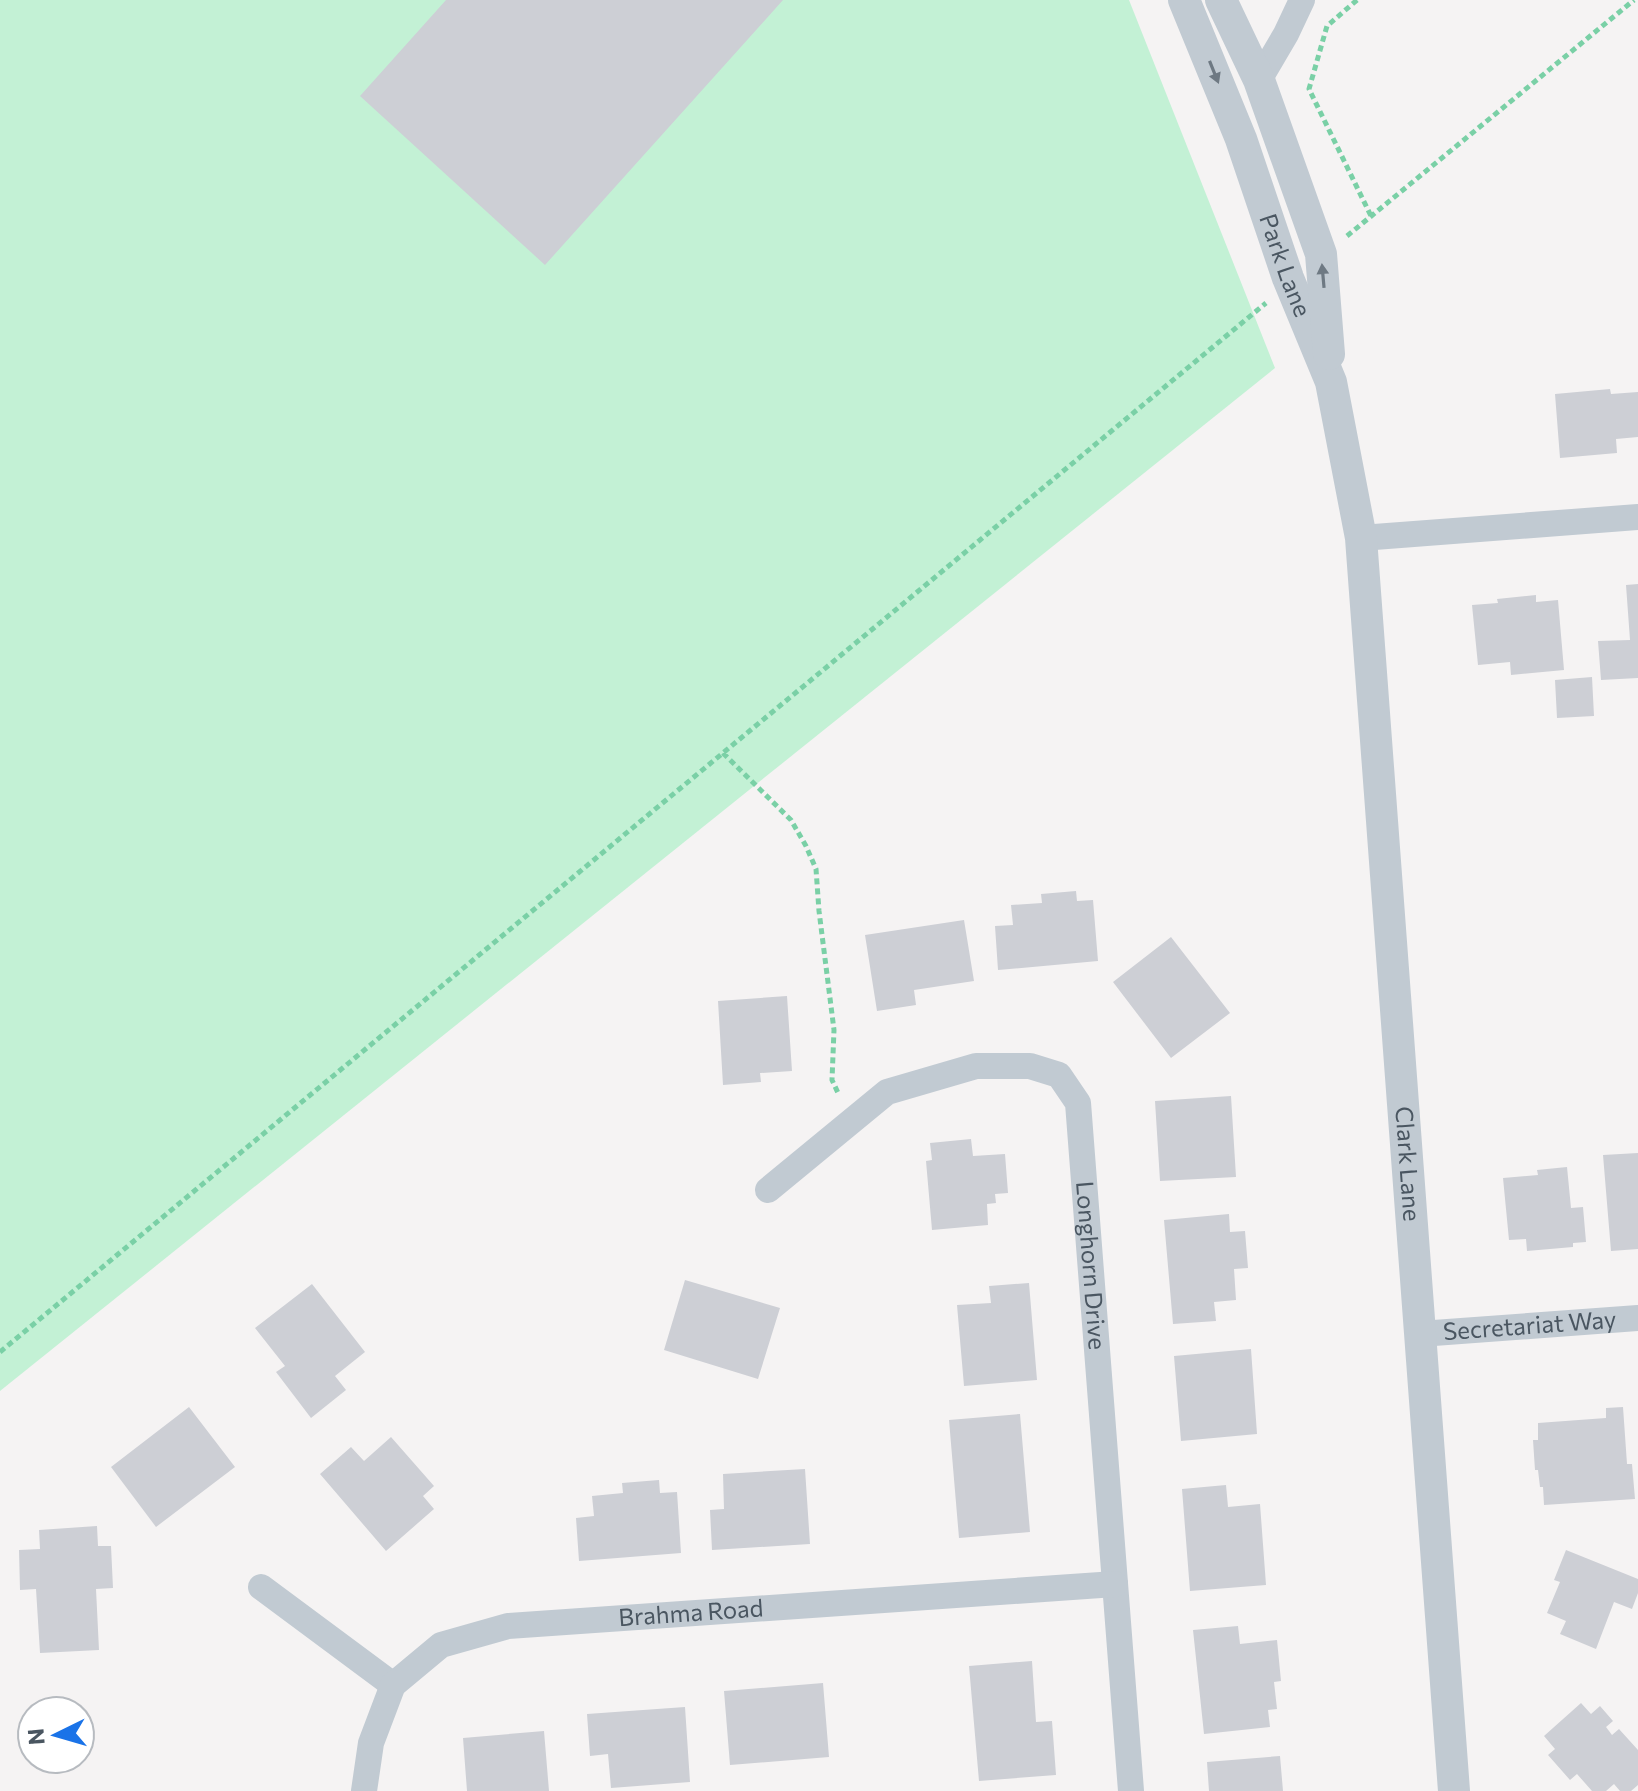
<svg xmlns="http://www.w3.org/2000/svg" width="1638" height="1791" font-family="Commissioner,sans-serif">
<rect width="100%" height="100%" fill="#f5f3f3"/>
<path fill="#c3f1d5" d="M 0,0 L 1129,0 L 1275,368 L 0,1391 Z"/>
<path fill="#cdcfd5" d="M 446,0 L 783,0 L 545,265 L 360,96 Z
M 1610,389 L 1611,394 L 1638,392 L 1638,437 L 1616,439 L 1617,453 L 1560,458 L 1555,394 Z
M 1638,584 L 1638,678 L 1601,680 L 1598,641 L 1630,640 L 1626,585 Z
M 1536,595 L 1536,602 L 1558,600 L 1564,670 L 1511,675 L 1510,662 L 1478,665 L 1472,605 L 1498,603 L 1497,599 Z
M 1592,677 L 1594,716 L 1557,718 L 1555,680 Z
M 1076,891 L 1077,901 L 1093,900 L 1098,961 L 998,970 L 995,926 L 1013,925 L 1011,905 L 1042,903 L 1041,894 Z
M 964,920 L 974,981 L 914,990 L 916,1005 L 877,1011 L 865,935 Z
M 1171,937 L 1230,1013 L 1171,1058 L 1113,982 Z
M 787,996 L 792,1071 L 760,1073 L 761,1082 L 723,1085 L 718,1001 Z
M 1231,1096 L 1236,1177 L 1160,1181 L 1155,1101 Z
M 971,1139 L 973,1156 L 1005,1154 L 1008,1193 L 995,1194 L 996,1203 L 987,1204 L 988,1225 L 932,1230 L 926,1161 L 932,1160 L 930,1143 Z
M 1638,1153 L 1638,1249 L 1611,1251 L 1603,1155 Z
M 1567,1167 L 1571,1208 L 1583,1207 L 1586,1242 L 1573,1243 L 1573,1247 L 1527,1251 L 1526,1239 L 1509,1240 L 1503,1178 L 1538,1175 L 1537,1170 Z
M 1229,1214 L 1230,1232 L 1245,1231 L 1248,1268 L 1234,1269 L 1236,1300 L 1214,1302 L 1216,1321 L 1173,1324 L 1164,1220 Z
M 685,1280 L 780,1308 L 758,1379 L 664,1350 Z
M 1029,1283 L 1037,1380 L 964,1386 L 957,1305 L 991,1303 L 989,1286 Z
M 312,1284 L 365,1352 L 335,1376 L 346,1390 L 311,1418 L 276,1372 L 285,1366 L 255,1328 Z
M 1251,1349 L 1257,1434 L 1181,1441 L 1174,1356 Z
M 189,1407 L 235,1467 L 156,1527 L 111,1467 Z
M 1623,1407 L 1627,1464 L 1632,1464 L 1635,1499 L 1544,1505 L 1543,1487 L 1540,1487 L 1538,1470 L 1535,1470 L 1533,1440 L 1538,1440 L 1538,1423 L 1606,1418 L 1606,1408 Z
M 1020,1414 L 1030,1532 L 959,1538 L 949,1420 Z
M 391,1437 L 434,1486 L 423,1496 L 434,1509 L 386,1551 L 320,1474 L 351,1447 L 364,1461 Z
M 805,1469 L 810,1544 L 712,1550 L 710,1510 L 724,1509 L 723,1474 Z
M 659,1480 L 660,1493 L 677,1492 L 681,1553 L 579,1561 L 576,1518 L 594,1516 L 592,1496 L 623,1493 L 622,1483 Z
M 1226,1485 L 1228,1507 L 1260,1504 L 1266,1585 L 1190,1591 L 1182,1489 Z
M 97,1526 L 98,1546 L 111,1546 L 113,1588 L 96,1589 L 99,1650 L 40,1653 L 36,1589 L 20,1590 L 19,1550 L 40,1549 L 39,1530 Z
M 1566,1550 L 1638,1579 L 1638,1593 L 1632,1609 L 1614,1602 L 1596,1649 L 1560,1634 L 1566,1621 L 1547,1613 L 1560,1582 L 1554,1580 Z
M 1238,1626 L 1240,1644 L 1277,1640 L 1281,1681 L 1274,1682 L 1277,1709 L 1268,1710 L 1270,1727 L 1204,1734 L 1193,1630 Z
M 1032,1661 L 1036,1722 L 1052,1721 L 1056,1775 L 979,1781 L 969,1666 Z
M 823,1683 L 829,1757 L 730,1765 L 724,1691 Z
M 1581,1703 L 1591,1714 L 1600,1706 L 1613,1721 L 1606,1727 L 1612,1735 L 1619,1729 L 1638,1750 L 1638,1785 L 1631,1791 L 1620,1791 L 1614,1784 L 1606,1791 L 1592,1791 L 1577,1774 L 1570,1780 L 1548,1755 L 1555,1749 L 1544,1736 Z
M 685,1707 L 690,1782 L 611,1788 L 608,1754 L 590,1756 L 587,1714 Z
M 544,1731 L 549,1791 L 467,1791 L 463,1738 Z
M 1280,1756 L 1283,1791 L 1209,1791 L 1207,1762 Z"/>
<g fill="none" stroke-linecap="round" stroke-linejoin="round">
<path stroke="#7ad0a6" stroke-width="5" stroke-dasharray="6 4" stroke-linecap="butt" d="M 1357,0 L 1327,26 L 1309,89 L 1371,216
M 1347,236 L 1634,0
M 723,753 L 791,820 L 806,846 L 816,869 L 819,911 L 834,1030 L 832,1080 L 839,1095
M 0,1352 L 1266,303"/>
<g stroke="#c1cad2" stroke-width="26">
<path d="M 1259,80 L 1286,34 L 1302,0"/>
<path d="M 1361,538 L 1638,517"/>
<path id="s1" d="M 768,1190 L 887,1092 L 976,1066 L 1030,1066 L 1059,1075 L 1078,1103 L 1131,1791"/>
<path id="s2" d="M 1420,1334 L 1638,1318"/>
<path d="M 261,1587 L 393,1685"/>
<path id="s3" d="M 364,1791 L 371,1743 L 393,1685 L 441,1645 L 508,1626 L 1115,1584"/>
</g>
<g stroke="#c1cad2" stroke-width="32">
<path id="s4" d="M 1184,0 L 1241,139 L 1288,278 L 1331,382 L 1361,538 L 1454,1791"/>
<path d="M 1221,0 L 1259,80 L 1321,254 L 1329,354"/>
</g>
</g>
<defs><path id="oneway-solid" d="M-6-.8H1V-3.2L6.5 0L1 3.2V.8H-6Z" transform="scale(2)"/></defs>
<g fill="#6e7983">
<use href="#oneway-solid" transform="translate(1214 72) rotate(68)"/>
<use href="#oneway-solid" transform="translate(1323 276) rotate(-95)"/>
</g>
<g text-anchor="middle" stroke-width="7" stroke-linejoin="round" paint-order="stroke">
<g font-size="24" fill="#4a5661" stroke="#fff">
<text dy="8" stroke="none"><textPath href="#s4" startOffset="284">Park Lane</textPath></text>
<text dy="8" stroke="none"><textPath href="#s4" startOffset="1196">Clark Lane</textPath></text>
<text dy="8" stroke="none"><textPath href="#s1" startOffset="528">Longhorn Drive</textPath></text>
<text dy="8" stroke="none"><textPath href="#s2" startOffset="110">Secretariat Way</textPath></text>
<text dy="8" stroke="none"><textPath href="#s3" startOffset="426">Brahma Road</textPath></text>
</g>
</g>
<g transform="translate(56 1735) rotate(265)"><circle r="38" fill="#ffffff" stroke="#b7bbc0" stroke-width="2"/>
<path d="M0-6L14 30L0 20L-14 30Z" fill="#1a73e8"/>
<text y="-12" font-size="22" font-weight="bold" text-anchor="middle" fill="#4a5661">N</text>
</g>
</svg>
